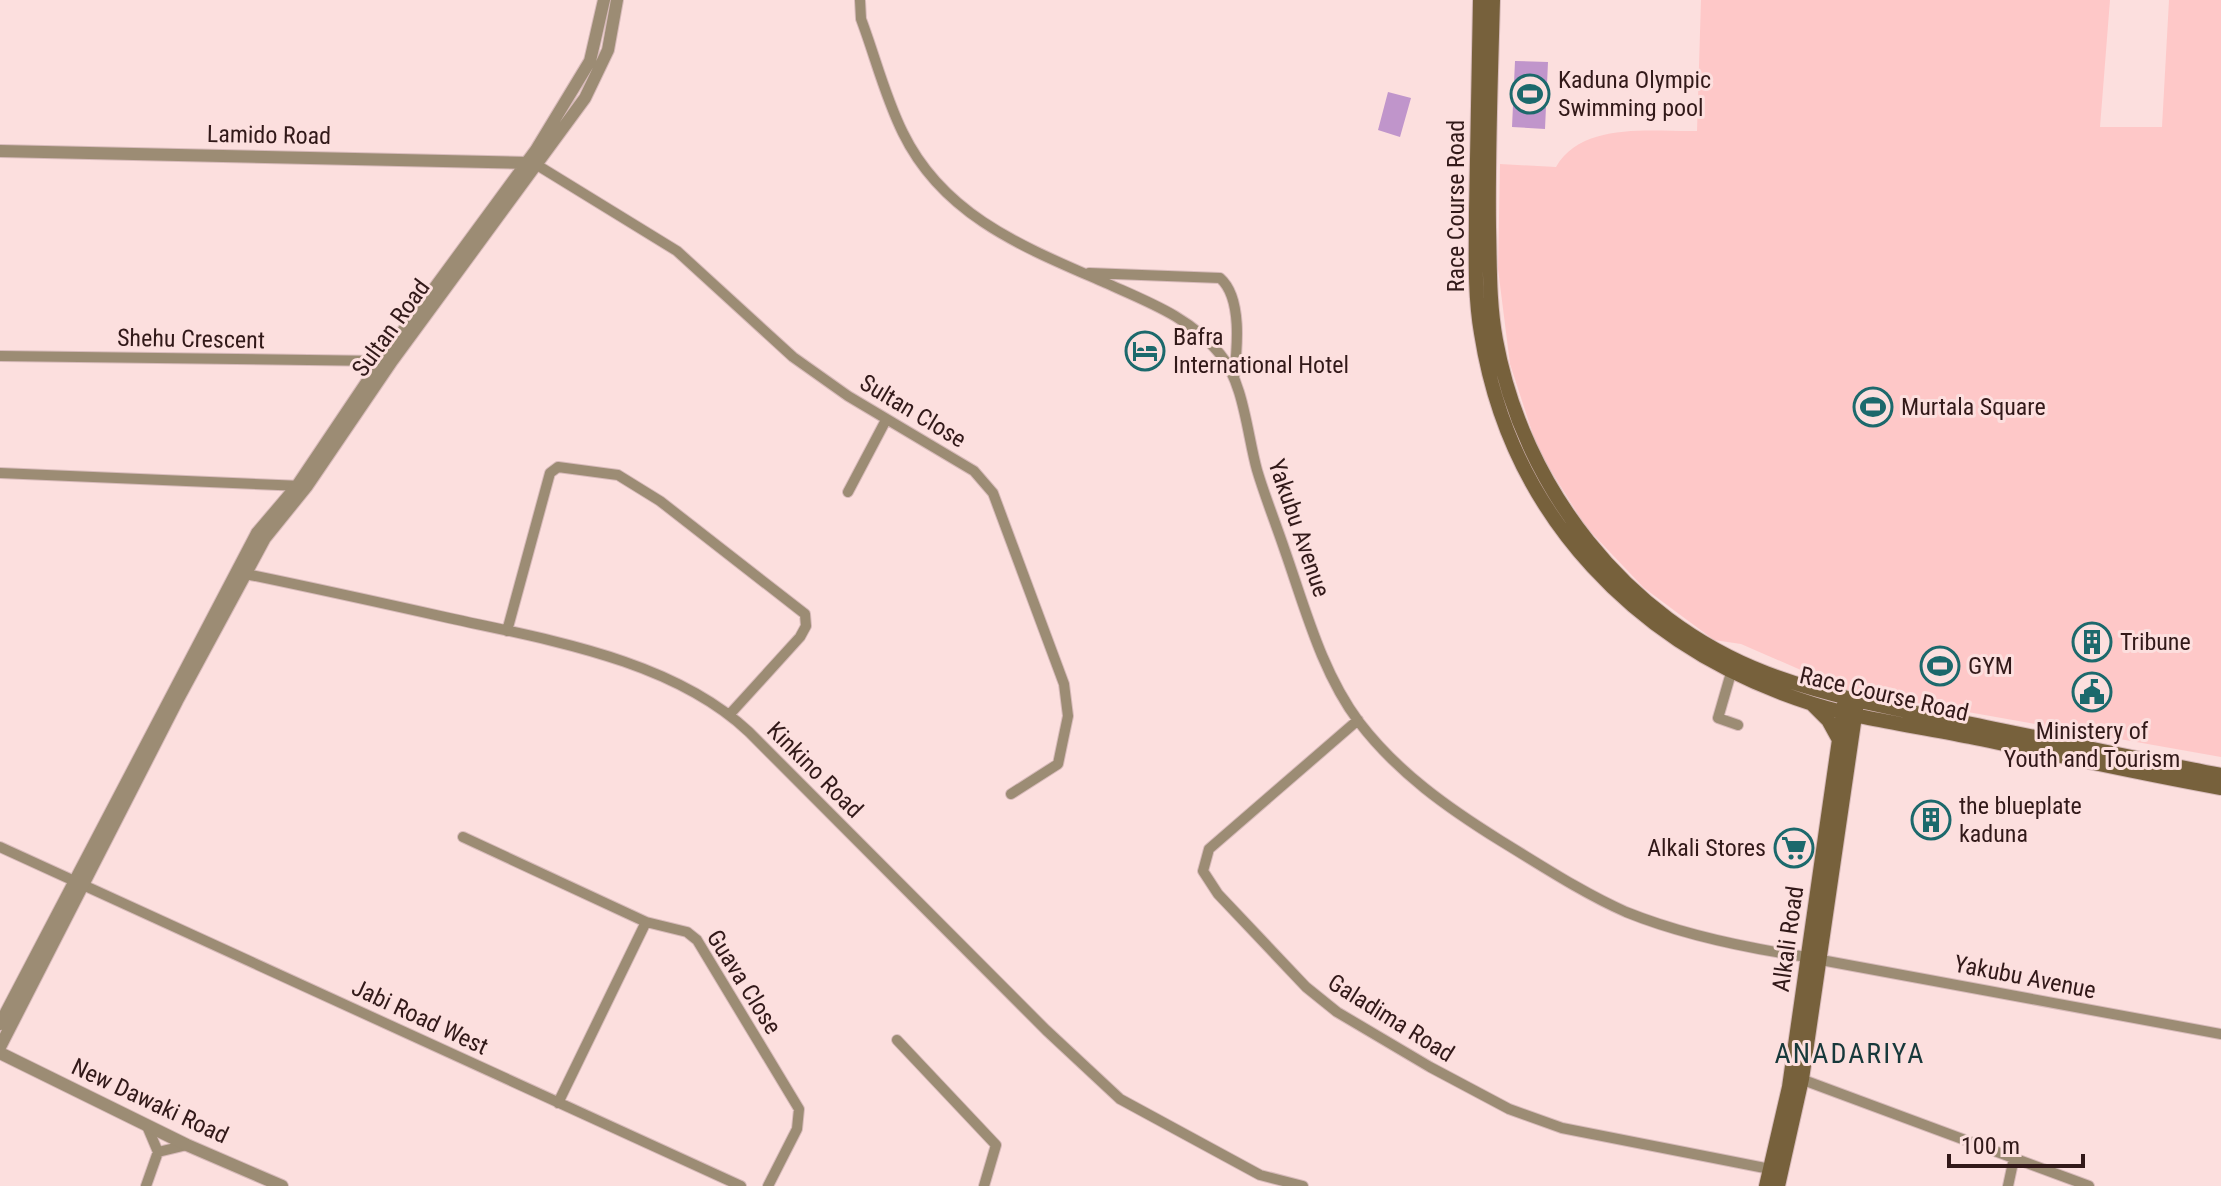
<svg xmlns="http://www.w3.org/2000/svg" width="2221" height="1186" font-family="'Roboto Condensed',sans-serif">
<rect width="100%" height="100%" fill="#fcdfde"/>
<path fill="#fec8c8" d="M 1701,0 L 2110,0 L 2100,127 L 2162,127 L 2169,0 L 2221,0 L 2221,757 L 1849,691 L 1741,644 L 1714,640 L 1644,588 L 1586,527 L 1538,450 L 1510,364 L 1498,269 L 1500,164 L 1556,167 C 1582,121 1653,132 1697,131 Z"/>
<path fill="#c095cb" d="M 1515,61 L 1548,62 L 1545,129 L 1512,127 Z
M 1388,92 L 1411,98 L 1400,137 L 1378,130 Z"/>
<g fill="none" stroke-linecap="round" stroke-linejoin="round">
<defs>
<path id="minor" d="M 860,0 L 861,19 C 875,56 885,97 903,133 C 944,217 1026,248 1106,283 C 1148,302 1190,317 1220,354 C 1244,383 1247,434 1257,470 C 1265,497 1276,524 1285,551 C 1305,608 1322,673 1359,722 C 1398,773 1448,808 1501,841 C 1542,866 1583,893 1626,912 C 1683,935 1746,948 1807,957
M 537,165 L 677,251 L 793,357 L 848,396 L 974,471 L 993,493 L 1064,684 L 1068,716 L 1058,764 L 1011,794
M 1089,273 L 1220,278 C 1243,298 1237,350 1234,378
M 0,356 L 381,361
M 0,473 L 302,486
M 848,492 L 886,420
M 246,574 C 314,588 382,603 449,618 C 549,640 673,660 749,732 L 1046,1030 L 1120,1099 L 1260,1175 L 1303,1186
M 507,631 L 550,473 L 558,467 L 618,475 L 660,501 L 805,614 L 806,626 L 800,637 L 730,714
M 1731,673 L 1718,718 L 1738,725
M 1358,720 L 1209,849 L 1203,871 L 1218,894 L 1306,987 L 1337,1012 L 1430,1067 L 1509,1109 L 1562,1128 L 1770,1169
M 463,837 L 646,922 L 687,932 L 697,940 L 799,1109 L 797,1129 L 768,1186
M 0,847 L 741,1186
M 1821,960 L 2221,1034
M 897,1040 L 996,1145 L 984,1186
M 1798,1078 L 2089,1186
M 558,1103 L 646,922
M 147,1126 L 158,1152
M 146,1186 L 158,1152 L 187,1145
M 2008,1186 L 2014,1158"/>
<path id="tertiary" d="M 0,151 L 530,163
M 0,1024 L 257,533 L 297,486 L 381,361 L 536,150 L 590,61 L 604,0
M 0,1047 L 177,701 L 265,538 L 307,486 L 392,361 L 585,98 L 608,50 L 617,0
M 0,1053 L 187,1145 L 282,1186"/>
<path id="secondary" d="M 1480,0 C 1479,71 1477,141 1476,212 C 1476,252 1474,293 1481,333 C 1510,517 1639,649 1813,704 C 1864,720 1918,726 1970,737 C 2053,754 2137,773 2221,788
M 1493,0 C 1491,76 1488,151 1489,227 C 1490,264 1489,303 1496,340 C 1523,487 1625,619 1766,673 C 1837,700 1913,712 1986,727 C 2065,743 2143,760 2221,775
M 1812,704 L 1828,720 L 1839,740
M 1766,1186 L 1789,1087 L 1844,705
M 1778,1186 L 1802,1079 L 1856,709"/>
</defs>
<use href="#minor" stroke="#d8bbbb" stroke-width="12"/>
<use href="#tertiary" stroke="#d8bbbb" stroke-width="14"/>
<use href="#secondary" stroke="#d8bbbb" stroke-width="16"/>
<use href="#minor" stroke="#9c8c74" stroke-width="10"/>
<use href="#tertiary" stroke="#9c8c74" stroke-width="12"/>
<use href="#secondary" stroke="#77613c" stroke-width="14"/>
</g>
<defs>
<symbol id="stadium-ring" viewBox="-11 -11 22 22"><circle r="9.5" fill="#fcdfde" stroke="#1c696c" stroke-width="1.5"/><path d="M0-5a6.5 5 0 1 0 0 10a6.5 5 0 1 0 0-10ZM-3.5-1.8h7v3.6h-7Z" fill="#1c696c"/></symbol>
<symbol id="hotel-ring" viewBox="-11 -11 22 22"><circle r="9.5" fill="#fcdfde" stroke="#1c696c" stroke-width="1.5"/><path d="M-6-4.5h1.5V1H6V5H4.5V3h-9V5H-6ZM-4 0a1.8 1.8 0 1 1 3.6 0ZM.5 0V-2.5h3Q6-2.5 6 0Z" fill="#1c696c"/></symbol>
<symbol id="building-ring" viewBox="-11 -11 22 22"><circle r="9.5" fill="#fcdfde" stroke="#1c696c" stroke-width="1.5"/><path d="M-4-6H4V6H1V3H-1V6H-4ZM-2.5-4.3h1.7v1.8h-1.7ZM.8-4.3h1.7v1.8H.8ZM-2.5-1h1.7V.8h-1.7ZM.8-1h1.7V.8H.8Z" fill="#1c696c"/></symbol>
<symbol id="civic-ring" viewBox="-11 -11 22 22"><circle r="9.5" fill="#fcdfde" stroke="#1c696c" stroke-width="1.5"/><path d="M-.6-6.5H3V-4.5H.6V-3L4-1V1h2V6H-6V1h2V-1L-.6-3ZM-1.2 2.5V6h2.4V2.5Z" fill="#1c696c"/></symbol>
<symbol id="supermarket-ring" viewBox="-11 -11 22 22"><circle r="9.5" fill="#fcdfde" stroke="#1c696c" stroke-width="1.5"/><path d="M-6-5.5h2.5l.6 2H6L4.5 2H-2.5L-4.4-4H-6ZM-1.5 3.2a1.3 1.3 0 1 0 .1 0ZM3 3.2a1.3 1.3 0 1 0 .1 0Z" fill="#1c696c"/></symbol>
</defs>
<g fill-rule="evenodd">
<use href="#stadium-ring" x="1508" y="72" width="44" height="44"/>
<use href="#hotel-ring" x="1123" y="329" width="44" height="44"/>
<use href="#stadium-ring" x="1851" y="385" width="44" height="44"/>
<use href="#building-ring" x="2070" y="620" width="44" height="44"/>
<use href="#stadium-ring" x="1918" y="644" width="44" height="44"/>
<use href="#civic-ring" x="2070" y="670" width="44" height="44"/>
<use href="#building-ring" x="1909" y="798" width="44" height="44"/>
<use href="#supermarket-ring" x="1772" y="826" width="44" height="44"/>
</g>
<g text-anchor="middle" stroke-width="6" stroke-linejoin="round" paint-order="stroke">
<g font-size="24" fill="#321919" stroke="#fcdfde" text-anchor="start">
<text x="1558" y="88">Kaduna Olympic<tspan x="1558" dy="28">Swimming pool</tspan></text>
<text x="1173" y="345">Bafra<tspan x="1173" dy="28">International Hotel</tspan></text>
<text x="1901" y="415">Murtala Square</text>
<text x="2120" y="650">Tribune</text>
<text x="1968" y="674">GYM</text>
<text x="2092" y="739" text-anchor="middle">Ministery of<tspan x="2092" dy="28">Youth and Tourism</tspan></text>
<text x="1959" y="814">the blueplate<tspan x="1959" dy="28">kaduna</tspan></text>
<text x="1766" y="856" text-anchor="end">Alkali Stores</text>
</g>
<g font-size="24" fill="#321919" stroke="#fcdfde">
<text transform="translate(269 135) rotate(1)" y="8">Lamido Road</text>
<text transform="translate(1456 206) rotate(-90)" y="8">Race Course Road</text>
<text transform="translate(391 328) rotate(-54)" y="8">Sultan Road</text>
<text transform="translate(191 339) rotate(1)" y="8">Shehu Crescent</text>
<text transform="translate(913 411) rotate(31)" y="8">Sultan Close</text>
<text transform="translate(1299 528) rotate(71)" y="8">Yakubu Avenue</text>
<text transform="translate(1884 694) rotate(13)" y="8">Race Course Road</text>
<text transform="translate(815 770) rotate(45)" y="8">Kinkino Road</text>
<text transform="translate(1788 939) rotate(-82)" y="8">Alkali Road</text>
<text transform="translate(2025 977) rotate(11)" y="8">Yakubu Avenue</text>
<text transform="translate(744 982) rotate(58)" y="8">Guava Close</text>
<text transform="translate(420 1017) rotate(25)" y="8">Jabi Road West</text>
<text transform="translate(1391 1018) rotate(32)" y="8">Galadima Road</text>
<text transform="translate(150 1101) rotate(25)" y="8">New Dawaki Road</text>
</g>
<g font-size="28" letter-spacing="2" fill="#17393b" stroke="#fcdfde">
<text x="1850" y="1063">ANADARIYA</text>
</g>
</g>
<path d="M1949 1154v12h134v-12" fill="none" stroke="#321919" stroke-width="4"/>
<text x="1961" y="1154" font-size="24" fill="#321919" stroke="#fcdfde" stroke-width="6" paint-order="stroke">100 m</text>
</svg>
